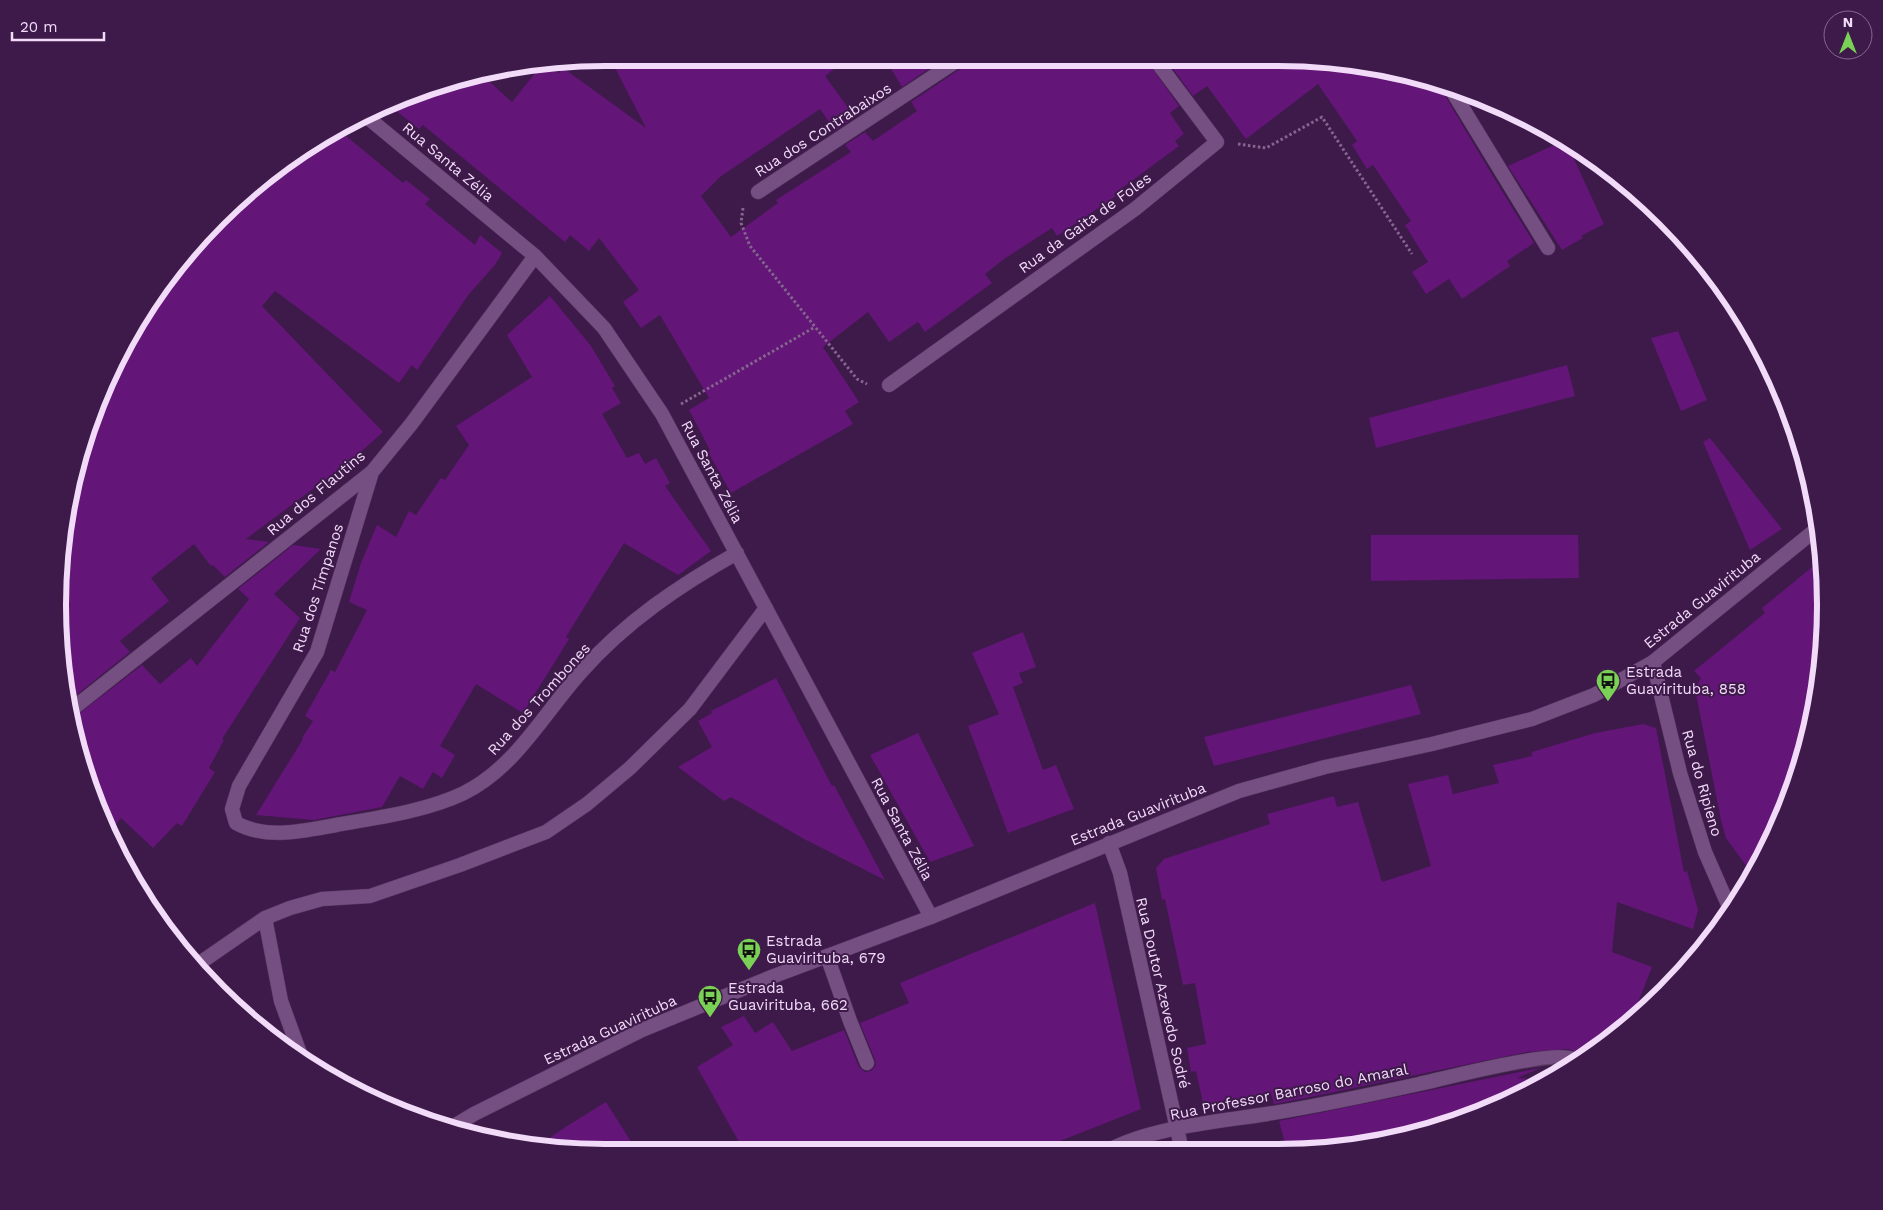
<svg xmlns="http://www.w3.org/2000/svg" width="1883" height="1210" font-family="'Work Sans',sans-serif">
<rect width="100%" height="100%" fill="#3e1a4a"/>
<path fill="#631578" d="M 544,62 L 559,73 L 563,68 L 646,128 L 612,62 L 843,62 L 825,76 L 855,117 L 835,131 L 820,109 L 720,177 L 701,196 L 731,237 L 778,203 L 776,200 L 851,152 L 845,145 L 865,132 L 873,141 L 917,111 L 911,102 L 960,69 L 964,62 L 1148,62 L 1179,106 L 1170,113 L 1184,134 L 1175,141 L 1179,146 L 1114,194 L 1116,196 L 1057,236 L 1052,228 L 1004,259 L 985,274 L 992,283 L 925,332 L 918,322 L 889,342 L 868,312 L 823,347 L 859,402 L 845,411 L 853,424 L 731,493 L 708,452 L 710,450 L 689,410 L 709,398 L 660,315 L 641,328 L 623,302 L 639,290 L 599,238 L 589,251 L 570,235 L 565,242 L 423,125 L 419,129 L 390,106 L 429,86 L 481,74 L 512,102 Z
M 887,62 L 939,62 L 902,87 Z
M 1168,62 L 1349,62 L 1442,87 L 1444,94 L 1491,173 L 1534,243 L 1507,261 L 1510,266 L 1462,299 L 1449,279 L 1426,294 L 1412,272 L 1428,262 L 1405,225 L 1411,221 L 1373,165 L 1367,169 L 1352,145 L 1357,141 L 1318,84 L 1246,139 L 1207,86 L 1193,96 Z
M 340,131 L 403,183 L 406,180 L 430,199 L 425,204 L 475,245 L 480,235 L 502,253 L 495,265 L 469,294 L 417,370 L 412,365 L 399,383 L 275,291 L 262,306 L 383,432 L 353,459 L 246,539 L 269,542 L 225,577 L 213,565 L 211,566 L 194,544 L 151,578 L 169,601 L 120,641 L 130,652 L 70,700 L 58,605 L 68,498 L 87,429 L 117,362 L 172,282 L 169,280 L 180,261 L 218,218 L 301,150 Z
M 1561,142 L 1568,146 L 1604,224 L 1581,236 L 1583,238 L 1562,250 L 1508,166 Z
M 550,296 L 591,346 L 615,386 L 612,388 L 621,403 L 602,414 L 627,458 L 639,453 L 645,464 L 656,458 L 670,483 L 665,486 L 711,551 L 678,575 L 624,543 L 566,637 L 569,639 L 523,713 L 476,684 L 440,746 L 455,755 L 442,778 L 433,772 L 423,789 L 400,776 L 382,807 L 314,820 L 256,815 L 303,739 L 302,738 L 313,721 L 305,716 L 331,670 L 335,672 L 367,610 L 349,602 L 361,563 L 377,525 L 396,537 L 409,511 L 416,515 L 441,478 L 445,480 L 469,445 L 456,426 L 532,377 L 507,335 Z
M 1678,331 L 1707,400 L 1681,411 L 1651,338 Z
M 1567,365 L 1575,396 L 1376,448 L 1369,418 Z
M 1710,438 L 1782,529 L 1750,550 L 1703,442 Z
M 1371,535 L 1578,535 L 1579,578 L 1371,581 Z
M 293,545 L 321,549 L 274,594 L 300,618 L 222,739 L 224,740 L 209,768 L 215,772 L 182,826 L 177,823 L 153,848 L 121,818 L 113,828 L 99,815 L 76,747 L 72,719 L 142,665 L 160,684 L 191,658 L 197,666 L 249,599 L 238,589 Z
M 1822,559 L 1824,641 L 1807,747 L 1769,847 L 1752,874 L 1726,838 L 1721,820 L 1695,689 L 1701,678 L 1694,671 L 1765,613 L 1762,608 Z
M 1023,632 L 1036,667 L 1019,673 L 1023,683 L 1013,687 L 1043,770 L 1056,765 L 1074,809 L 1008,833 L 968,726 L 999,714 L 972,653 Z
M 776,678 L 832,786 L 834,785 L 885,880 L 804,839 L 731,797 L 724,801 L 678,767 L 712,747 L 698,721 L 712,713 L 711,711 Z
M 1411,685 L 1421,714 L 1214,766 L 1204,737 Z
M 1643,724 L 1656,728 L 1684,872 L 1687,871 L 1698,910 L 1693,929 L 1617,902 L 1612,952 L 1652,967 L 1637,1005 L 1641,1015 L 1639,1017 L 1622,1029 L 1602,1033 L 1602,1041 L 1577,1052 L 1568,1049 L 1527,1052 L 1285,1102 L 1274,1104 L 1271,1093 L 1204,1108 L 1196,1071 L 1191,1072 L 1187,1048 L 1206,1044 L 1195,983 L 1183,985 L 1165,899 L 1162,900 L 1156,868 L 1164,859 L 1270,824 L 1267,814 L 1334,796 L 1337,807 L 1358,802 L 1382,882 L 1431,866 L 1408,784 L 1448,775 L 1453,794 L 1499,783 L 1493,765 L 1532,756 L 1532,752 L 1595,733 Z
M 918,733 L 974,846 L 930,862 L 870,755 Z
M 1095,903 L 1141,1109 L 1060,1141 L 1065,1150 L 743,1149 L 697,1067 L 733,1045 L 721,1027 L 744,1016 L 755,1033 L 773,1022 L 792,1051 L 844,1030 L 859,1067 L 865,1072 L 871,1071 L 876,1065 L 875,1060 L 860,1023 L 909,1003 L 900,983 Z
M 1540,1068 L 1517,1078 L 1550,1080 L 1454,1124 L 1314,1151 L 1287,1151 L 1279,1121 Z
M 606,1102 L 635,1148 L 535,1148 L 567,1126 Z"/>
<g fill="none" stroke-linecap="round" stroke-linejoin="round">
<defs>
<path id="service" d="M 827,956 L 850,1021 L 867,1063"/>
<path id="minor" d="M 1451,89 L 1548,248
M 367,117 L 535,256 L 604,328 L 662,414 L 931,917
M 758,192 L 955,62
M 889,385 L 1135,209 L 1217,142 L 1157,62
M 372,472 L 317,652 L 239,786 L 232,809 L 236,823 C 267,840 303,831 336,825 C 376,818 427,811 464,793 C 516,767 544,713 581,672 C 625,622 680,585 737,553
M 1653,662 L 1680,773 L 1705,852 L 1730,909
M 71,710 L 372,472 L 412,423 L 535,256
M 1109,843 L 1120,873 L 1182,1151
M 265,918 L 281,1001 L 301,1056
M 194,967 L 265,918 L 290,908 L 322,899 L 370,896 L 460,865 L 546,832 L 587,804 L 630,768 L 690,709 L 766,608
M 1109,1150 C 1153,1127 1217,1122 1267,1114 C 1318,1106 1369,1095 1419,1084 C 1442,1079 1566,1046 1577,1061"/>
<path id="tertiary" d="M 454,1126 L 474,1114 L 642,1030 L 774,976 L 931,917 L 1239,791 L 1325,767 L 1432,744 L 1532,719 L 1594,695 L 1653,662 L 1819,527"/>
</defs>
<use href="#service" stroke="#593a63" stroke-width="15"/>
<use href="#minor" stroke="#593a63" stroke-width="15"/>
<use href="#tertiary" stroke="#593a63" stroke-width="15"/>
<path stroke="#85668f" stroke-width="3" stroke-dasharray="2.5 2.5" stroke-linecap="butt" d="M 1238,144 L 1266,148 L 1322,117 L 1412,254
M 743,208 L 741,223 L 750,246 L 857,379 L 867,384
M 681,404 L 815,327"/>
<use href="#service" stroke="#754e82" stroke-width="14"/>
<use href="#minor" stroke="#754e82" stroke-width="14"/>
<use href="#tertiary" stroke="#754e82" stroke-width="14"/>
</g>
<defs>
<symbol id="bus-pin" viewBox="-11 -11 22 30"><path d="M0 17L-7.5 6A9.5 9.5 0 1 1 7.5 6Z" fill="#7bd156" stroke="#3e1a4a"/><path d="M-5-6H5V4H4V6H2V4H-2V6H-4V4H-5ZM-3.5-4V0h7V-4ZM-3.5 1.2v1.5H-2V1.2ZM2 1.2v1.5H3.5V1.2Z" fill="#111"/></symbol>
</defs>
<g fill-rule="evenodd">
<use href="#bus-pin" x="1594" y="667" width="28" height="38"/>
<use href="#bus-pin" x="735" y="936" width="28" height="38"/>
<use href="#bus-pin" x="696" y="983" width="28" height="38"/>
</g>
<g text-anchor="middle" stroke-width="4" stroke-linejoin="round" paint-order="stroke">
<g font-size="15" fill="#f1dbf8" stroke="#3e1a4a">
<text transform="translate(823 130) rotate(-33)" y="5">Rua dos Contrabaixos</text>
<text transform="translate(448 162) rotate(40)" y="5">Rua Santa Zélia</text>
<text transform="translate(1085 223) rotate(-36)" y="5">Rua da Gaita de Foles</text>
<text transform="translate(712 472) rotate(62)" y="5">Rua Santa Zélia</text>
<text transform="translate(316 493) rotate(-40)" y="5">Rua dos Flautins</text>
<text transform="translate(318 588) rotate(-72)" y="5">Rua dos Tímpanos</text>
<text transform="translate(1702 600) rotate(-39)" y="5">Estrada Guavirituba</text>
<text transform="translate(539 699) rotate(-48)" y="5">Rua dos Trombones</text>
<text transform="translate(1702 783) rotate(74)" y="5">Rua do Ripieno</text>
<text transform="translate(1138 814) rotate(-22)" y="5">Estrada Guavirituba</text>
<text transform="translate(902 829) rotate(62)" y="5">Rua Santa Zélia</text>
<text transform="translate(1163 993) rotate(77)" y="5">Rua Doutor Azevedo Sodré</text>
<text transform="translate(610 1030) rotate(-25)" y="5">Estrada Guavirituba</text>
<text transform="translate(1289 1092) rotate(-11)" y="5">Rua Professor Barroso do Amaral</text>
</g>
<g font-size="15" fill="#f1dbf8" stroke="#3e1a4a" text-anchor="start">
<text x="1626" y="677">Estrada<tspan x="1626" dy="17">Guavirituba, 858</tspan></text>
<text x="766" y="946">Estrada<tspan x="766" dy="17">Guavirituba, 679</tspan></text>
<text x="728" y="993">Estrada<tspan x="728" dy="17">Guavirituba, 662</tspan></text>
</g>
</g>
<path d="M0 0H1883V1210H0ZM605 66H1278A539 539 0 0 1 1817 605V605A539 539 0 0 1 1278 1144H605A539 539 0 0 1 66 605V605A539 539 0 0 1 605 66Z" fill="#3e1a4a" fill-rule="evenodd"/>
<path fill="none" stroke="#f1dbf8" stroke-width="6" d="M605 66H1278A539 539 0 0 1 1817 605V605A539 539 0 0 1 1278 1144H605A539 539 0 0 1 66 605V605A539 539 0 0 1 605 66Z"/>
<g transform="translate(1848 35)"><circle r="24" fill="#3e1a4a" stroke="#866790"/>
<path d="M0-4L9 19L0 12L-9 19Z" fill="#7bd156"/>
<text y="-8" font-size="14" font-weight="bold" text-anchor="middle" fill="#f1dbf8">N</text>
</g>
<path d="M12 32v8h92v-8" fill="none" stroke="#f1dbf8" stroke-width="2.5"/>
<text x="20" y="32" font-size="15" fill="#f1dbf8" stroke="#3e1a4a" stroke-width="4" paint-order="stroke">20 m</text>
</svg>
